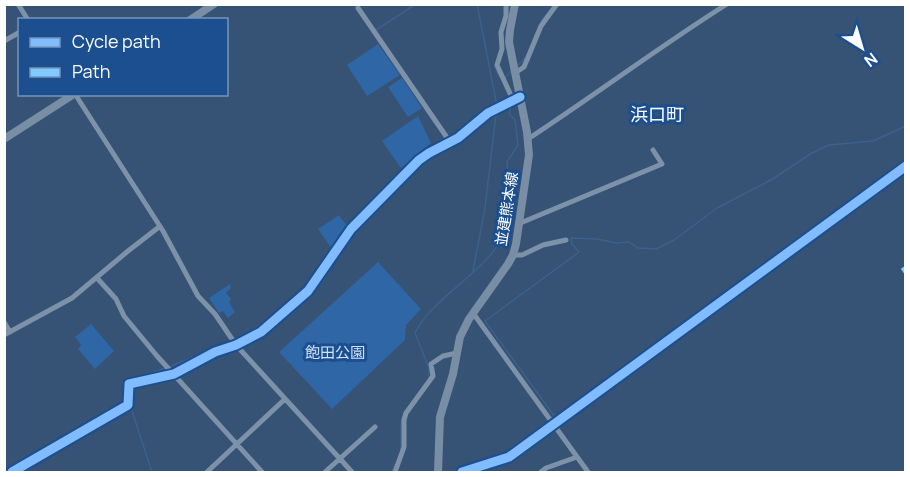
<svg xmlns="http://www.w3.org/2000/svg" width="910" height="477" font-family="Manrope,'Noto Sans JP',sans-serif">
<rect width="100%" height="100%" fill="#365274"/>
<path fill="#2f66a5" d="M 378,44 L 400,75 L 367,96 L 347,65 Z
M 402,78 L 422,108 L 408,117 L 388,87 Z
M 418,116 L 431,143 L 401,168 L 382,141 Z
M 339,215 L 348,227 L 332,249 L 318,229 Z
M 378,262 L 421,309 L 406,325 L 405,340 L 332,409 L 279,352 Z
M 230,284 L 231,288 L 226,293 L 231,299 L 229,302 L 235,312 L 228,318 L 223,311 L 219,313 L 209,298 Z
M 91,324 L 114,351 L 95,369 L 78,349 L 81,345 L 75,337 Z"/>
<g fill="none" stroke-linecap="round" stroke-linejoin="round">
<path stroke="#3b618d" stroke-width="1.5" d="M 477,4 L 497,106
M 541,21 L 553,6
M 376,30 L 416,4
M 518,65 L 525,58
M 495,67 L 499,76
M 505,78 L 512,71
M 354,222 L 418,157 L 428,149 L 446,141 L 444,138
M 473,271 L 485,208 L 496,114
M 257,331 L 303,291 L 328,258
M 429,377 L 429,368 L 415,333 C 435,292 504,264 510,216 C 511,207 513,194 511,184 C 510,176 507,170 507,162 L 518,145 L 515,120 L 509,114 L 512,105
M 126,395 L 123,384 L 231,343
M 130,405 L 152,472
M 555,417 L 485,321 L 579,252 L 572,244 L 571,238 L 597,239 L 616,243 L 629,242 L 638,248 L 656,249 L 674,240 L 717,208 L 771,180 L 812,153 L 829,145 L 873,141 L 906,126
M 401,449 L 401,425 L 404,412
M 392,472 L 395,464"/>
<path stroke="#7d92a8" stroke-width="5" d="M 18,4 L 28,20
M 506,4 L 506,16 L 501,32 L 502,49 L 497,65 L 513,100
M 358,8 L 450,142
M 4,41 L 20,32
M 515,73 L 524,67 L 541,26 L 557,4
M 75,94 L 163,231 L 198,296 L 215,314 L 236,345 L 352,472
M 528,139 C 595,95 659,47 727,4
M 518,224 L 662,164 L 653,150
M 513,255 L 522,255 L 543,245 L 566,240
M 97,278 L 116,299 L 124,316 L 157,356 L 262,472
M 473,313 L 588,472
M 4,322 L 10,332
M 4,335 L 72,298 L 128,251 L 159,227
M 12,472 L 128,405 L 129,384 L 174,374 L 215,352 L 236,345 L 261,332 L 308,291 L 351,229 L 419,160 L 429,153 L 458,138 L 488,113 L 520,97
M 207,472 L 285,399
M 325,472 L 375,427
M 395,472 L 404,447 L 404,420 L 406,413 L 433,376 L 431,364 L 443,356 L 457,353
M 462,472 L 509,457 L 906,166
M 541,472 L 546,468 L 577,457"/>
<path stroke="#798da4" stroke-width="8" d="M 190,20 L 214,4
M 4,139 L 74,94
M 438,472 L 440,417 L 453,374 L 460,337 L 469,319 L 508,264 L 513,255 L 516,244 L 529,155 L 527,132 L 509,42 L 510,30 L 515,4"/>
<path stroke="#80caff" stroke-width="8" stroke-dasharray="15 8" stroke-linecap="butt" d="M 903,272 L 906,270"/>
<defs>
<path id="cycleway" d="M 12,472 L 128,405 L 129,384 L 174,374 L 215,352 L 236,345 L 261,332 L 308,291 L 351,229 L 419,160 L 429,153 L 458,138 L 488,113 L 520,97
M 462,472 L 509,457 L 906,166"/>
</defs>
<use href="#cycleway" stroke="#1b4f8f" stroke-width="13"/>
<use href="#cycleway" stroke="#80bcff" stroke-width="9"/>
</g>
<g text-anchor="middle" stroke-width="6" stroke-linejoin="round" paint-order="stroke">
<g font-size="15" fill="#fff" stroke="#1b4f8f">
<text transform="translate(507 209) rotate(-81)" y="5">並建熊本線</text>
</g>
<g font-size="15" fill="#cfe3fa" stroke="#1b4f8f">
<text x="335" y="358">飽田公園</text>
</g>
<g font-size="18" fill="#fff" stroke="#1b4f8f">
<text x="657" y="121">浜口町</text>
</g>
</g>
<rect width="910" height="477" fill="none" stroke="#ffffff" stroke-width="12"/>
<rect x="18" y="18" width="210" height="78" fill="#1b4f8f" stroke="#7695bc" stroke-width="1.5"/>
<rect x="30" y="38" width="30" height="9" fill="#80bcff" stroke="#7695bc" stroke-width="1.5"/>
<text x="72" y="48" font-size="18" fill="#ffffff">Cycle path</text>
<rect x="30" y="68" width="30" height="9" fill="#80caff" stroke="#7695bc" stroke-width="1.5"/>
<text x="72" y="78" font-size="18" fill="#ffffff">Path</text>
<g transform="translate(862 48) rotate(143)" stroke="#1b4f8f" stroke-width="4.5" paint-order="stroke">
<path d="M0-4.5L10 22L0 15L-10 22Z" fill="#ffffff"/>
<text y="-9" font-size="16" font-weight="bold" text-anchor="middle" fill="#ffffff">N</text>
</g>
</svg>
